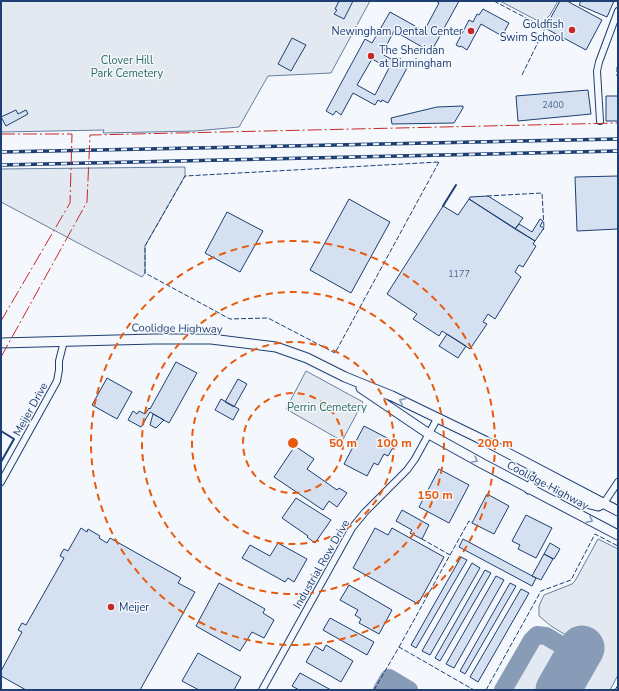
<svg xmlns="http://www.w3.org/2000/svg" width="619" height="691" font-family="'Nunito Sans',sans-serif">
<rect width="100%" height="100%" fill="#f4f7fb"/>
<path fill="#e3e9f0" stroke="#687fa3" d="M 1,1 L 370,1 L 331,73 L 268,76 L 239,127 L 195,131 L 103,133 L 104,130 L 1,132 Z
M 500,1 L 558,1 L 550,15 L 542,23 Z
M 185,167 L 185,176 L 145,246 L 145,273 L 142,277 L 1,202 L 1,169 Z
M 306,371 L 363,402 L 342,441 L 286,409 Z
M 598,539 L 618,549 L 618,675 L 610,690 L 570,690 L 592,651 L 551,626 L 539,616 L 539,606 L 544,595 L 572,584 L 575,581 Z
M 539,640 L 556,647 L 567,656 L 547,690 L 508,690 L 529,653 Z"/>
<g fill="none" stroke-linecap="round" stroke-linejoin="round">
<path stroke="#889bb7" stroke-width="18" d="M 382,690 L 389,678 L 409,690
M 503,690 L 532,640 L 537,635 L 546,636 L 578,655"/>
<path stroke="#889bb7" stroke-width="45" d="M 558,690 L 582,648"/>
</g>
<path fill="#d5e0f0" stroke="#1d3f73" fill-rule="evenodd" d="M 339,1 L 353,1 L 344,19 L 334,14 L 337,10 L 335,9 Z
M 436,1 L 459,1 L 431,52 L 394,31 L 382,54 L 407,68 L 388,103 L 382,100 L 381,102 L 378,100 L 375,105 L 353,93 L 341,115 L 336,111 L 333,115 L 326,111 L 365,39 L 372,43 L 390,12 L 424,31 L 439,3 ZM 372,59 L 389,68 L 375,95 L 357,85 Z
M 560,1 L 567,1 L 602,20 L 586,50 L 545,28 Z
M 581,1 L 614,1 L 607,17 L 579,5 Z
M 483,9 L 509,23 L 502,36 L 481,24 L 467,50 L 461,46 L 460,47 L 456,45 L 469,20 L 473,22 L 477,14 L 479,15 Z
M 292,38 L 306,45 L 291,71 L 278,64 Z
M 588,90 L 591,114 L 518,121 L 516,96 Z
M 606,96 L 618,96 L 618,121 L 606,121 Z
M 463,106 L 463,108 L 454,123 L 392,124 L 391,118 L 437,107 Z
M 16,110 L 18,114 L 26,110 L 28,114 L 6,126 L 1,117 Z
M 618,176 L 618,229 L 577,231 L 575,177 Z
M 488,196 L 523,218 L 515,229 L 469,199 L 470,197 Z
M 349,199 L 390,222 L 351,293 L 310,270 Z
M 469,199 L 535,241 L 533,244 L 536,246 L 523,267 L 519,265 L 515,272 L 521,277 L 495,319 L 488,314 L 483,322 L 487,324 L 470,349 L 442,331 L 439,336 L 413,319 L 417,314 L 387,294 L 443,206 L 458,215 Z
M 227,212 L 263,231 L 240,272 L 205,253 Z
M 540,219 L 543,221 L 540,226 L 544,228 L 535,241 L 515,229 L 519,224 L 532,232 Z
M 447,334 L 466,346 L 458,358 L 439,346 Z
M 176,362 L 197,373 L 169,423 L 150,412 L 141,427 L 128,420 L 133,411 L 137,414 L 139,411 L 145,414 L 149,408 L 150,409 Z
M 107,378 L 132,392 L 117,419 L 92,405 Z
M 238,379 L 247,384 L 234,407 L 225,402 Z
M 221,399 L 239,409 L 233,420 L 215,410 Z
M 153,414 L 164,420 L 156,428 L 150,425 Z
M 364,426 L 391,440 L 390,441 L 395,444 L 388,456 L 384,454 L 378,465 L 374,463 L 367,476 L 344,464 Z
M 295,446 L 314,459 L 307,469 L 337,490 L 339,488 L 347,493 L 337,507 L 329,501 L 323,510 L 274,477 Z
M 439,469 L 469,485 L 449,523 L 419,507 Z
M 487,494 L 509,506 L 494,534 L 472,523 Z
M 296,498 L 331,520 L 315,543 L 307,537 L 308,536 L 282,518 Z
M 402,510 L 429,525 L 422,539 L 410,533 L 412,530 L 396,521 Z
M 526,515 L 552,528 L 536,558 L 518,549 L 520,545 L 512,541 Z
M 81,528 L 87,532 L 88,529 L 100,536 L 99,538 L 107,543 L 110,538 L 181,578 L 178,583 L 195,592 L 140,690 L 26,690 L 1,676 L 1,671 L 22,632 L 18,630 L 22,623 L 26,625 L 64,558 L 60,556 L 62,552 L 64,549 L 68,551 Z
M 375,528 L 388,535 L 392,528 L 444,557 L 418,604 L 353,568 Z
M 463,539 L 536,578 L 532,586 L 459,547 Z
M 278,543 L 307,559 L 294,582 L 288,578 L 285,582 L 242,558 L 250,545 L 270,556 Z
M 550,543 L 560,549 L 554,559 L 544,554 Z
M 544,554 L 553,559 L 541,580 L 532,576 Z
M 461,557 L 467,560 L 416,648 L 411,645 Z
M 472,563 L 480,568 L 430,655 L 422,651 Z
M 485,570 L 491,573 L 440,661 L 435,658 Z
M 496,576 L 504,580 L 454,668 L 446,664 Z
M 219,583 L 265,609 L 263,613 L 274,620 L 264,638 L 252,632 L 240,651 L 196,626 Z
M 510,583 L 516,586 L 465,674 L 460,671 Z
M 349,585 L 392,610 L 379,634 L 359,623 L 361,619 L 355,615 L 358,610 L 340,600 Z
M 521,589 L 529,593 L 478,682 L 470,677 Z
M 330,618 L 374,642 L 367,655 L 323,630 Z
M 326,645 L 353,661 L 341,682 L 306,662 L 315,646 L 323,651 Z
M 198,653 L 241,677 L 234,690 L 199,690 L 182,681 Z
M 300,673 L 331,690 L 299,690 L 292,686 Z"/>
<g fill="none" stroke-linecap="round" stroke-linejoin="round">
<defs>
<path id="street" d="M 600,121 L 597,71 L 599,62 L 618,11
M 1,482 L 57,381 L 59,370 L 59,361 L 64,341
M 604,503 L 618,482
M 262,690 L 352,528 L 365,512 L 407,470 L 415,459 L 437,419"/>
<path id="secondary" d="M 1,343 L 154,339 L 211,339 L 276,347 L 307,358 L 345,377 L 392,396 L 485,441 L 618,511
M 361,388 L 429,434 L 483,464 L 618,535
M 529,489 L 536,478 L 541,477 L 590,504 L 598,506 L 604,503"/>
</defs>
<use href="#street" stroke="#1d3f73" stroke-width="8"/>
<use href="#secondary" stroke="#1d3f73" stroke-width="11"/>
<use href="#street" stroke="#f4f7fb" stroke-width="6"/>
<use href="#secondary" stroke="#f4f7fb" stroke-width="9"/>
<defs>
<path id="rail" d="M 1,152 L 618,139
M 1,165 L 618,151"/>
</defs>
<use href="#rail" stroke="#1d3f73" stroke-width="3.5"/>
<use href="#rail" stroke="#f4f7fb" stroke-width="2" stroke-dasharray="6" stroke-linecap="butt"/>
<path stroke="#1d3f73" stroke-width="1" stroke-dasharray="5 2" stroke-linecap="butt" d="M 494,1 L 545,28 L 522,75
M 617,67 L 617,76
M 439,162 L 335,353 L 268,318 L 230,319 L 145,273 L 145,246 L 185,176 Z
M 487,196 L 542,193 L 544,228 L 543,230
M 450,555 L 469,521 L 472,523
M 399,647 L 450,555 L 422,539
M 374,690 L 399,647 L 474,690
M 486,690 L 541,591 L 571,580 L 595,534 L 618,546
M 615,690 L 618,685"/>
<path stroke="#1d3f73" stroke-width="2" d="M 443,206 L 456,185
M 1,431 L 14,439 L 1,462"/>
<path stroke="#c62828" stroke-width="1" stroke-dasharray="14 3 2 3" stroke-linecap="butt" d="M 1,134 L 72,134 L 70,203 L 1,321
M 1,357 L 87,202 L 90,135 L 618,123"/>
</g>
<defs><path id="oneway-chevron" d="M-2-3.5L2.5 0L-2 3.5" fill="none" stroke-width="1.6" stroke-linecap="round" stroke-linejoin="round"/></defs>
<g stroke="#889bb7">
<use href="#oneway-chevron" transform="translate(402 401) rotate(-154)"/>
<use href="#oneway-chevron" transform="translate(475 460) rotate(30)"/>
<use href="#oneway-chevron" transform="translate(590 520) rotate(28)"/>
</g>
<g fill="none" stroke="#e8590c" stroke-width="2" stroke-dasharray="7 5">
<circle cx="293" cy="443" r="50"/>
<circle cx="293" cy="443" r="101"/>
<circle cx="293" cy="443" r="151"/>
<circle cx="293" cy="443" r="202"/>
</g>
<g fill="#c62828" stroke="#f4f7fb" stroke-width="1.5">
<circle cx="572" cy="30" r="4"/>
<circle cx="471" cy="31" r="4"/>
<circle cx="371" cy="56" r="4"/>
<circle cx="111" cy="607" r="4"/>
</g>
<g text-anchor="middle" stroke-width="3" stroke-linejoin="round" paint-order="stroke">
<g font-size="9" fill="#4b6792">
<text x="553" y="108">2400</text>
<text x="459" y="277">1177</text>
</g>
<g font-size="11" fill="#1d3f73" stroke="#f4f7fb" text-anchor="end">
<text x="564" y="28">Goldfish<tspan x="564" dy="13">Swim School</tspan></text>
<text x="463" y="35">Newingham Dental Center</text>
<text x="379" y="54" text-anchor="start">The Sheridan<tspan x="379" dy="13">at Birmingham</tspan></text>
<text x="119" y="611" text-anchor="start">Meijer</text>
</g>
<g font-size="11" fill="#2c6c60" stroke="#f4f7fb">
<text x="127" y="64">Clover Hill<tspan x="127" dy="13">Park Cemetery</tspan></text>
<text x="327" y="411">Perrin Cemetery</text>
</g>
<g font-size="11" fill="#1d3f73" stroke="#f4f7fb">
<text transform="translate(177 328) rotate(1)" y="4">Coolidge Highway</text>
<text transform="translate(30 409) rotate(-61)" y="4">Meijer Drive</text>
<text transform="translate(548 485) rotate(28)" y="4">Coolidge Highway</text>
<text transform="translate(321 564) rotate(-60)" y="4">Industrial Row Drive</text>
</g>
</g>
<circle cx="293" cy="443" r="6" fill="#e8590c" stroke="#f4f7fb" stroke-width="2"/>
<g font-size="12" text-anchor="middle" font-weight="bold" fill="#e8590c" stroke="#f4f7fb" stroke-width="3" stroke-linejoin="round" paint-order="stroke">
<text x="343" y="447">50 m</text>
<text x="394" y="447">100 m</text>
<text x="495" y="447">200 m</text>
<text x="435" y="499">150 m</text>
</g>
<rect width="619" height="691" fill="none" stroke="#1d3f73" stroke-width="4"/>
</svg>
